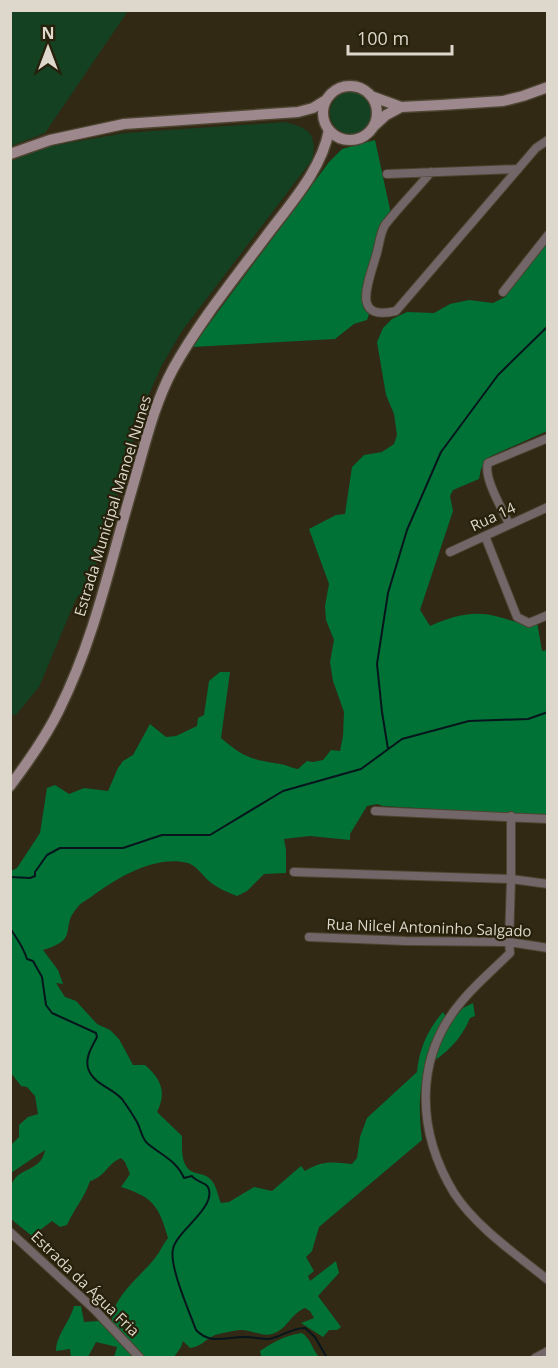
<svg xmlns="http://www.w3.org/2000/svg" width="558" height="1368" font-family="'Open Sans',sans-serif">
<rect width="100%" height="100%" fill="#312914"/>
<path fill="#134122" d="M 11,10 L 128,11 L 45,133 L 11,146 Z
M330 113a21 21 0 1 1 42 0a21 21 0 1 1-42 0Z
M 285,122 C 309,128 318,134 312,160 L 182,331 L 162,365 L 142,410 L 90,585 L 76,599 L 39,687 L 16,715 L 11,715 L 11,161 L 51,146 L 125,133 Z"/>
<path fill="#017235" d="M 375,140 L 391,214 L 378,231 L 362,300 L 364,309 L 369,314 L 367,320 L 354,324 L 335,339 L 192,347 L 329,162 L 342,149 Z
M 547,239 L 547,431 L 489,457 L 481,469 L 479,479 L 453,490 L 450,496 L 453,511 L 420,610 L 430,626 C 450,617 473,610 495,616 C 510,619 522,627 537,622 L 542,651 L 547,650 L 547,816 L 383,806 L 377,804 L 367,806 L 350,834 L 350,840 L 310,836 L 284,839 L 286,850 L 286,873 L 264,874 L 247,891 L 237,896 C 227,892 217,888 209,881 C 202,875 197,866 188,863 C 154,855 117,878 91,897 C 87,900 80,903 77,908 C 59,928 81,939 43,950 L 58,970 L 63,984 L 56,983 L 65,997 L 76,1001 L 97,1024 L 110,1030 L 119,1039 L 133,1065 L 145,1065 C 161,1079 167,1092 157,1112 L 182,1136 C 182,1149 180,1169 196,1173 C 203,1175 207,1175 212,1181 C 217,1187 218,1197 221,1203 L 229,1202 L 254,1187 L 272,1191 L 301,1166 L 305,1171 C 322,1160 333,1162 352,1164 L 357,1158 L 360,1137 L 367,1118 L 417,1072 C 419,1049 428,1029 443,1012 L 446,1017 L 455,1017 L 463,1008 L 473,1003 L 475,1016 L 470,1018 C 461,1040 446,1054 426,1066 C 418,1092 419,1114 422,1140 L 319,1227 L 312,1251 L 306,1257 L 314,1271 L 308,1276 L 310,1281 L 336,1261 L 339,1273 L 318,1296 L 341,1327 L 337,1330 L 329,1330 L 323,1337 L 301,1323 L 314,1318 L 310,1311 L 305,1308 C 290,1314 288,1329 272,1334 C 260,1337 251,1329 239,1330 C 232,1331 222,1333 215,1335 C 206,1339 201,1347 190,1348 L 183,1341 L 181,1347 L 174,1357 L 150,1356 L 114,1357 L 117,1347 L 96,1342 L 88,1357 L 71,1357 L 70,1349 L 56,1351 C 56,1335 70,1322 74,1306 L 81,1306 L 84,1322 L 112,1320 C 113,1296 141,1276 155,1258 C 160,1252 163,1244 168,1238 C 159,1206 153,1197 121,1187 L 130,1174 L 125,1162 L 121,1158 C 107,1164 105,1177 90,1181 C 85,1197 74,1209 67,1225 L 60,1227 L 52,1221 L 32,1236 L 11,1219 C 11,1209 8,1195 11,1186 C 17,1166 41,1173 45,1150 L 11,1173 L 11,1145 L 19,1137 L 19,1125 L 28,1117 L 38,1114 L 35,1096 L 27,1087 L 21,1086 L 11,1073 L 11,871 L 17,868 L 40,833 L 47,788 L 55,785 L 69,794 L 84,788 L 108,791 L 118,768 L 123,761 L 133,755 L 150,724 L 166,737 L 176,736 L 197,726 L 198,718 L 204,715 L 209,681 L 220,672 L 230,672 L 221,738 C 244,758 251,759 280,764 C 287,765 291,768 298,769 L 307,761 L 313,762 L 323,760 L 331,750 L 340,751 L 343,736 L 344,712 L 333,681 L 330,662 L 334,640 L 326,620 L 325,606 L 329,584 L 309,529 L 336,515 L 345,514 L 352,467 L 364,455 L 382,452 L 394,444 L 397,435 L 394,414 L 386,395 L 377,342 L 383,328 L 392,319 L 407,312 L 434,313 L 450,304 L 469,300 L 493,303 L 505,297 Z
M 302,1333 C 311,1339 312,1349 319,1357 L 261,1356 L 260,1351 C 273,1342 286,1335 302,1333 Z"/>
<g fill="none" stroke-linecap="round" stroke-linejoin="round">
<path stroke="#06161c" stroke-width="2" d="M 388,749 L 382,712 L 377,664 L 388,593 L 407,530 L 441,452 L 498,375 L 548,326
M 10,877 L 30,878 L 35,876 L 35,872 L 47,855 L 60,848 L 123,848 L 162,835 L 210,835 L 283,791 L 361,769 L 402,739 L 469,721 L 528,719 L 548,712
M 10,928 C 17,939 23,946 27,959 L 33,961 L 42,977 L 46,1005 L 52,1013 L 96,1033 L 97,1037 C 92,1047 85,1057 88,1068 C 93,1084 111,1087 122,1099 C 127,1106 133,1115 137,1122 C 141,1129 141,1137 147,1143 C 161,1155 176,1160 184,1178 L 192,1176 C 197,1183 208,1182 209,1190 C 214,1209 176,1232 173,1249 C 169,1266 189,1311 196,1330 C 210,1345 227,1337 245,1337 C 253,1337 261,1339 269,1339 C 281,1337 291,1328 305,1328 L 315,1337 L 327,1358"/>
<defs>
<path id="street" d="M 431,172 C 416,190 399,207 385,225 C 380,233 379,247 376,256 C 369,281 350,322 396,311 L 536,148 L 548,140
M 387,174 L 518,169
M 503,292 L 548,235
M 509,524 C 503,510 483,478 488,463 L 548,438
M 485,536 L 517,617 L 529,623 L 548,615
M 450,552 L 548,507
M 375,811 L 548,819
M 511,816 L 511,879 L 509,942 L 510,953 C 494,969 476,984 462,1001 C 413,1058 417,1132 454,1193 C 475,1226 517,1255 548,1280
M 294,872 L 511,879 L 548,884
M 309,937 L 406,941 L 509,942 L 548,948
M 10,1232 L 94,1309 L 140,1358
M 535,1358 L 548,1351"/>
<path id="secondary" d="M323 113a27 27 0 1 1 54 0a27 27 0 1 1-54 0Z
M 371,96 L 401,107 L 441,105 L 503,101 L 523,96 L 548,87
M 374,126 L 386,115 L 401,107
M 10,154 L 50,140 L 124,124 L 298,112 L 313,108 L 326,100
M 10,786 C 28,762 46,737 59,710 C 94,640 110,564 132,489 C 144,449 153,406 173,369 C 199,322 235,278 267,235 C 291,203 322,169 329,130"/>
</defs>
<use href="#street" stroke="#4d4531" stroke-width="10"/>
<use href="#secondary" stroke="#4d4531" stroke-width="13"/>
<use href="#street" stroke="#736669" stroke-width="8"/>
<use href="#secondary" stroke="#9c888d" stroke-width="10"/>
</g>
<g text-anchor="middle" stroke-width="4.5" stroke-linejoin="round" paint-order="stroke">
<g font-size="15" fill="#ddd8cb" stroke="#27200a">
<text transform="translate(113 506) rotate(-73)" y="5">Estrada Municipal Manoel Nunes</text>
<text transform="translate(493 517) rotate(-25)" y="5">Rua 14</text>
<text transform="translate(429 928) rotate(2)" y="5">Rua Nilcel Antoninho Salgado</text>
<text transform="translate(85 1284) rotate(44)" y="5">Estrada da Água Fria</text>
</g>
</g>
<rect width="558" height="1368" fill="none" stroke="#ddd8cb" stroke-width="24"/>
<g transform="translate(48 48)" stroke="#27200a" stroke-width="4.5" paint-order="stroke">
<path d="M0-4.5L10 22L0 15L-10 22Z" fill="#ddd8cb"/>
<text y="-9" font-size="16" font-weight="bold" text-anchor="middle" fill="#ddd8cb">N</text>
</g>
<path d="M348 45v9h104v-9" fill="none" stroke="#ddd8cb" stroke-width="3"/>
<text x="357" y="45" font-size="18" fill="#ddd8cb" stroke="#27200a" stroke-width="4.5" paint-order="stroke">100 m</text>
</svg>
